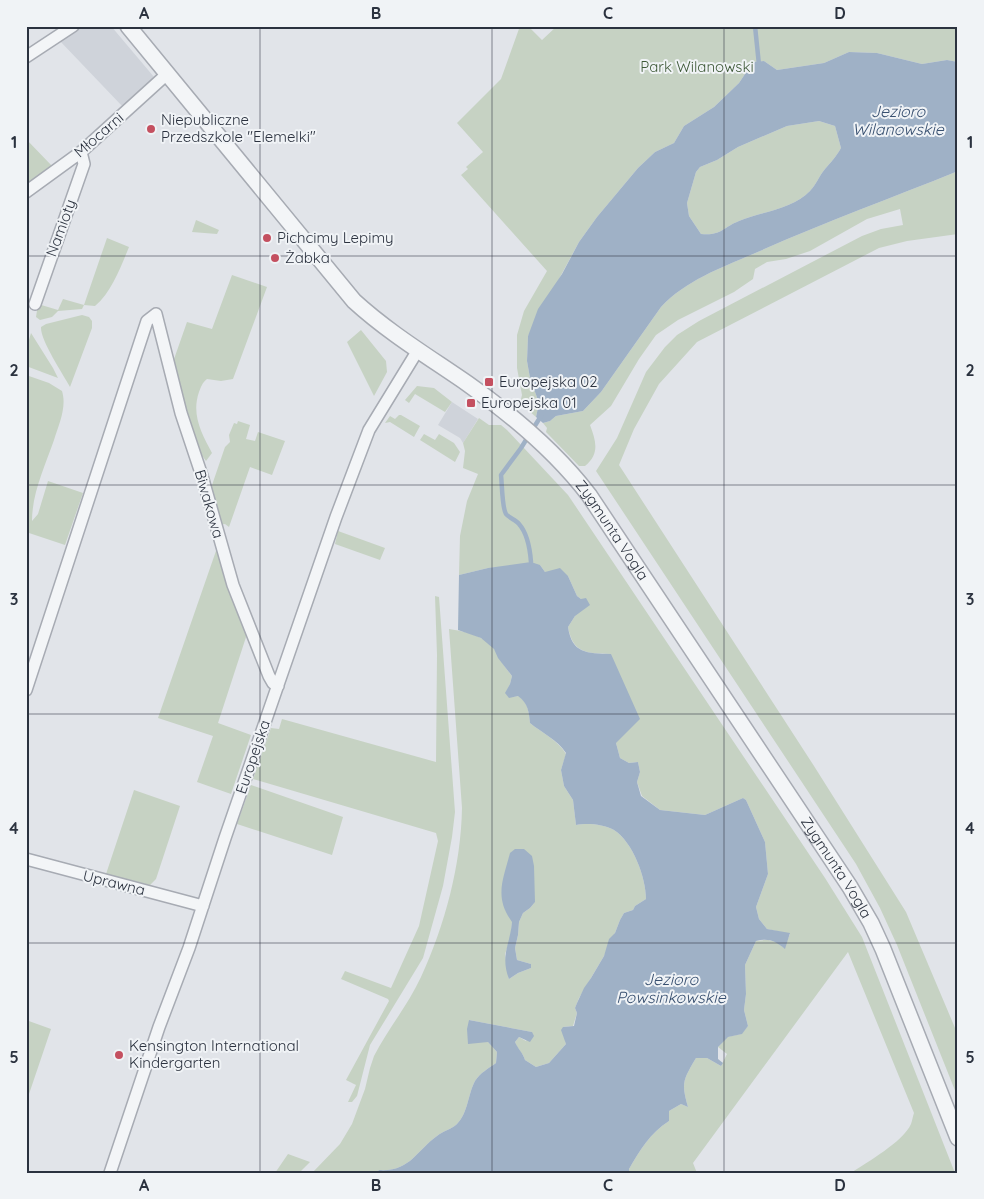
<svg xmlns="http://www.w3.org/2000/svg" width="984" height="1199" font-family="Quicksand,sans-serif">
<rect width="100%" height="100%" fill="#e1e4e9"/>
<path fill="#cfd3da" d="M 79,26 L 111,26 L 154,77 L 123,107 L 59,40 Z
M 452,402 L 478,419 L 463,443 L 460,438 L 438,425 Z"/>
<path fill="#c6d2c3" fill-rule="evenodd" d="M 520,26 L 528,26 L 542,40 L 557,26 L 958,26 L 958,62 L 947,60 L 922,64 L 877,53 L 849,52 L 824,63 L 777,70 L 764,61 L 753,62 L 739,83 L 714,107 L 684,126 L 674,143 L 655,152 L 638,168 L 597,217 L 579,242 L 528,336 L 527,361 L 530,378 L 539,403 L 536,417 L 520,403 L 522,395 L 517,368 L 517,335 L 524,311 L 547,271 L 461,175 L 468,169 L 466,167 L 483,152 L 457,123 L 501,79 Z
M 819,121 L 835,126 L 841,148 C 836,157 831,162 825,169 C 819,176 816,185 810,191 C 793,209 761,212 739,221 C 722,228 721,236 701,234 L 689,216 L 687,203 L 696,172 L 700,167 L 717,160 L 738,147 L 787,126 Z
M 26,139 L 53,167 L 26,186 Z
M 958,171 L 958,234 L 907,241 L 879,248 L 697,342 L 659,384 L 634,429 L 619,465 L 814,766 L 906,912 L 958,1035 L 958,1098 L 897,945 L 880,908 L 856,864 L 596,471 L 617,438 L 646,372 L 665,347 L 677,335 L 699,321 L 862,236 L 881,229 L 903,225 L 900,209 L 867,219 L 810,251 L 786,259 L 767,262 L 755,269 L 753,279 L 734,292 L 678,320 L 656,335 L 639,359 L 611,406 L 590,425 C 596,441 600,454 585,466 L 579,466 L 546,432 L 547,428 L 543,423 L 550,421 L 556,416 L 583,411 L 601,392 L 661,307 C 687,279 726,266 760,251 C 825,222 892,198 958,171 Z
M 196,220 L 219,230 L 217,234 L 192,232 Z
M 107,238 L 129,247 C 121,266 112,292 95,306 L 84,305 L 82,309 L 58,311 L 52,317 L 40,320 L 36,317 L 38,304 L 58,310 L 63,299 L 84,305 Z
M 232,275 L 267,287 L 233,379 L 221,381 L 207,379 C 202,383 201,387 199,392 C 191,415 202,434 212,453 L 206,461 L 198,450 L 186,408 L 182,402 L 173,362 L 187,322 L 212,329 Z
M 82,315 L 89,317 L 92,321 L 92,328 L 70,387 C 63,374 40,340 41,327 L 46,324 Z
M 361,330 L 386,361 L 387,372 L 374,396 L 347,342 Z
M 31,333 L 53,368 L 58,378 L 26,366 L 26,350 Z
M 26,375 L 49,383 L 62,391 C 67,407 59,424 54,440 C 45,466 32,493 32,521 L 38,514 L 48,481 L 83,493 L 65,545 L 26,532 Z
M 417,386 L 434,388 L 452,402 L 445,412 L 415,394 L 409,403 L 405,400 Z
M 399,415 L 401,415 L 420,426 L 414,437 L 390,422 L 385,423 L 390,416 L 395,419 Z
M 479,418 L 489,425 L 501,425 L 507,430 L 568,495 L 825,878 L 862,937 L 955,1173 L 851,1173 C 867,1162 903,1142 911,1124 C 912,1121 913,1116 914,1113 L 848,952 L 693,1163 L 697,1173 L 629,1173 L 629,1169 C 640,1150 650,1133 669,1121 L 669,1111 L 681,1104 L 688,1107 C 681,1083 683,1080 696,1058 L 707,1058 L 721,1066 L 727,1054 L 718,1047 L 727,1037 L 741,1034 L 748,1026 L 744,1010 L 746,994 L 745,965 L 756,941 C 769,939 775,940 784,948 L 790,934 L 767,929 L 759,919 L 756,907 L 768,874 L 765,842 L 746,800 L 743,798 L 705,815 L 660,810 L 642,796 L 637,782 L 640,772 L 638,762 L 629,763 L 620,758 L 616,743 L 611,654 C 587,653 573,654 568,627 L 575,616 L 581,599 L 577,596 L 568,576 L 545,572 L 540,565 L 488,568 L 459,575 L 460,536 L 467,501 L 478,474 L 463,468 L 465,451 L 463,443 Z
M 238,421 L 250,425 L 246,439 L 255,441 L 258,432 L 285,441 L 272,475 L 250,467 L 229,527 L 225,524 L 219,525 L 210,491 L 225,447 L 230,442 L 229,435 L 234,423 L 237,424 Z
M 424,434 L 435,440 L 439,434 L 454,443 L 460,452 L 455,462 L 420,440 Z
M 338,531 L 385,548 L 380,560 L 335,544 Z
M 217,548 L 231,592 L 248,631 L 218,723 L 251,735 L 231,794 L 197,782 L 213,736 L 158,718 Z
M 435,596 L 439,597 L 455,812 L 452,837 L 443,886 L 423,958 L 370,1045 L 357,1096 L 352,1102 L 348,1102 L 356,1085 L 346,1080 L 389,1001 L 388,999 L 341,979 L 345,971 L 391,988 L 419,926 L 438,841 L 436,833 L 253,779 L 271,728 L 279,729 L 282,719 L 436,762 L 437,655 Z
M 449,629 C 464,631 486,636 495,650 C 500,659 505,668 512,676 L 510,684 L 506,693 L 509,697 L 519,696 C 528,703 529,712 530,723 C 542,733 558,740 566,754 L 561,770 L 564,786 L 573,800 L 576,825 C 587,823 603,824 614,830 C 633,842 646,878 646,899 L 635,906 L 633,910 L 624,913 L 620,920 L 615,933 L 604,956 L 579,998 L 575,1008 L 577,1013 L 573,1026 L 563,1027 L 566,1044 L 549,1063 L 536,1067 L 525,1060 C 523,1053 518,1050 515,1042 L 519,1037 L 526,1041 L 532,1032 L 469,1020 L 497,1052 L 496,1063 C 489,1068 480,1073 475,1081 C 468,1094 468,1113 457,1124 C 452,1129 443,1131 437,1136 C 416,1151 410,1172 379,1170 L 376,1173 L 312,1173 L 340,1144 L 352,1124 L 365,1089 L 370,1068 L 374,1056 C 388,1029 408,1005 421,977 C 445,925 461,865 462,808 ZM 535,902 L 530,908 L 523,913 L 519,922 L 518,935 L 515,948 L 517,960 L 531,964 L 531,968 L 518,973 L 509,979 L 505,954 L 511,937 L 512,922 Z
M 251,785 L 343,817 L 332,855 L 237,824 Z
M 134,790 L 180,806 L 156,879 L 150,885 L 106,874 Z
M 26,1020 L 51,1029 L 28,1097 L 26,1097 Z
M 288,1154 L 310,1162 L 299,1173 L 275,1173 Z"/>
<path fill="#9fb1c6" fill-rule="evenodd" d="M 849,52 L 877,53 L 922,64 L 947,60 L 958,62 L 958,171 C 892,198 825,222 760,251 C 726,266 687,279 661,307 L 601,392 L 583,411 L 556,416 L 550,421 L 543,423 L 536,417 L 539,403 L 530,378 L 527,361 L 528,336 L 538,309 L 562,274 L 579,242 L 597,217 L 638,168 L 655,152 L 674,143 L 684,126 L 714,107 L 739,83 L 753,62 L 764,61 L 777,70 L 824,63 ZM 819,121 L 835,126 L 841,148 C 836,157 831,162 825,169 C 819,176 816,185 810,191 C 793,209 761,212 739,221 C 722,228 721,236 701,234 L 689,216 L 687,203 L 696,172 L 700,167 L 717,160 L 738,147 L 787,126 Z
M 531,562 L 540,565 L 545,572 L 560,568 L 568,576 L 577,596 L 581,599 L 586,598 L 590,605 L 575,616 L 568,627 C 572,654 587,653 611,654 L 640,719 L 616,743 L 620,758 L 629,763 L 638,762 L 640,772 L 637,782 L 641,796 L 660,810 L 705,815 L 743,798 L 746,800 L 765,842 L 768,874 L 756,907 L 759,919 L 767,929 L 790,933 L 785,949 C 775,941 769,938 756,941 L 745,965 L 746,994 L 744,1010 L 748,1026 L 742,1034 L 728,1037 L 718,1047 L 718,1059 L 723,1063 L 721,1066 L 707,1058 L 696,1058 C 683,1080 681,1083 688,1107 L 681,1104 L 669,1111 L 669,1121 C 650,1133 640,1150 629,1169 L 629,1173 L 376,1173 L 379,1170 C 410,1172 416,1151 437,1136 C 443,1131 452,1129 457,1124 C 468,1113 468,1094 475,1081 C 480,1073 489,1068 496,1063 L 497,1052 L 488,1042 L 468,1044 L 467,1029 L 469,1020 L 532,1032 L 534,1036 L 530,1042 L 519,1037 L 515,1042 C 518,1049 523,1053 525,1060 L 536,1067 L 549,1063 L 566,1044 L 561,1030 L 563,1027 L 574,1026 L 577,1013 L 575,1008 L 577,1003 L 584,988 L 591,978 L 604,956 L 609,939 L 615,933 L 620,920 L 624,913 L 633,910 L 635,906 L 646,899 C 646,878 633,842 614,830 C 603,824 587,823 576,825 L 573,800 L 564,786 L 561,770 L 566,753 C 558,740 542,733 530,723 C 529,712 528,703 518,696 L 509,698 L 505,693 L 510,684 L 512,676 L 498,658 L 494,649 L 481,638 L 458,630 L 459,575 L 488,568 Z
M 515,849 L 524,849 L 532,856 L 534,866 L 535,902 L 530,908 L 523,913 L 519,922 L 518,935 L 515,948 L 517,960 L 531,964 L 531,968 L 518,973 L 509,979 C 500,955 510,945 512,922 C 494,897 503,880 510,853 Z"/>
<g fill="none" stroke-linecap="round" stroke-linejoin="round">
<path stroke="#9fb1c6" stroke-width="4.5" d="M 755,26 L 759,65
M 531,562 C 530,549 528,534 519,524 C 516,520 509,518 506,514 C 502,508 502,483 501,475 L 521,448 L 541,416"/>
<defs>
<path id="minor" d="M 26,57 L 73,26
M 26,192 L 81,152 L 167,74
M 35,304 L 84,164 L 81,152
M 26,690 L 147,321 L 156,314 L 181,413 L 202,476 L 233,585 L 269,676 L 273,683 L 278,686
M 26,859 L 203,906
M 110,1173 L 159,1027 L 189,948 L 225,838 L 336,517 L 369,430 L 418,350"/>
<g id="tertiary">
<path id="s1" d="M 128,26 L 354,301 C 389,333 429,357 468,384 C 512,415 556,452 589,495 L 850,887 L 871,923 L 883,949 L 958,1138"/>
</g>
</defs>
<use href="#minor" stroke="#a7abb3" stroke-width="14"/>
<use href="#tertiary" stroke="#a7abb3" stroke-width="18"/>
<use href="#minor" stroke="#f3f5f7" stroke-width="11"/>
<use href="#tertiary" stroke="#f3f5f7" stroke-width="15"/>
</g>
<path fill="none" stroke="#2b323f" stroke-width="1" stroke-opacity="0.55" d="M 260,26 L 260,1173M 492,26 L 492,1173M 724,26 L 724,1173M 26,256 L 958,256M 26,485 L 958,485M 26,714 L 958,714M 26,943 L 958,943"/>
<g fill="#c45060" stroke="#f0f3f6" stroke-width="2">
<circle cx="151" cy="129" r="5"/>
<circle cx="267" cy="238" r="5"/>
<circle cx="275" cy="258" r="5"/>
<rect x="484" y="377" width="10" height="10" rx="2.5"/>
<rect x="466" y="398" width="10" height="10" rx="2.5"/>
<circle cx="119" cy="1055" r="5"/>
</g>
<g text-anchor="middle" stroke-width="4" stroke-linejoin="round" paint-order="stroke">
<g font-size="15" fill="#3f5a39" stroke="#f0f3f6">
<text x="697" y="72">Park Wilanowski</text>
</g>
<g font-size="15" fill="#2b323f" stroke="#f0f3f6" text-anchor="start">
<text x="161" y="125">Niepubliczne<tspan x="161" dy="17">Przedszkole "Elemelki"</tspan></text>
<text x="277" y="243">Pichcimy Lepimy</text>
<text x="285" y="263">Żabka</text>
<text x="499" y="387">Europejska 02</text>
<text x="481" y="408">Europejska 01</text>
<text x="129" y="1051">Kensington International<tspan x="129" dy="17">Kindergarten</tspan></text>
</g>
<g font-size="15" fill="#2b323f" stroke="#f0f3f6">
<text transform="translate(99 135) rotate(-41)" y="5">Młocarni</text>
<text transform="translate(61 228) rotate(-70)" y="5">Namioty</text>
<text transform="translate(209 504) rotate(74)" y="5">Biwakowa</text>
<text dy="5" stroke="none"><textPath href="#s1" startOffset="704">Zygmunta Vogla</textPath></text>
<text transform="translate(253 757) rotate(-71)" y="5">Europejska</text>
<text dy="5" stroke="none"><textPath href="#s1" startOffset="1109">Zygmunta Vogla</textPath></text>
<text transform="translate(114 883) rotate(14)" y="5">Uprawna</text>
</g>
<g font-size="16" font-style="italic" fill="#385070" stroke="#f0f3f6">
<text x="898" y="117">Jezioro<tspan x="898" dy="18">Wilanowskie</tspan></text>
<text x="671" y="985">Jezioro<tspan x="671" dy="18">Powsinkowskie</tspan></text>
</g>
</g>
<rect width="984" height="1199" fill="none" stroke="#f0f3f6" stroke-width="55"/>
<rect x="28" y="28" width="928" height="1144" fill="none" stroke="#2b323f" stroke-width="2"/>
<g font-size="16" text-anchor="middle" font-weight="bold" fill="#2b323f">
<text x="144" y="19">A</text>
<text x="376" y="19">B</text>
<text x="608" y="19">C</text>
<text x="840" y="19">D</text>
<text x="14" y="148">1</text>
<text x="970" y="148">1</text>
<text x="14" y="376">2</text>
<text x="970" y="376">2</text>
<text x="14" y="605">3</text>
<text x="970" y="605">3</text>
<text x="14" y="834">4</text>
<text x="970" y="834">4</text>
<text x="14" y="1063">5</text>
<text x="970" y="1063">5</text>
<text x="144" y="1191">A</text>
<text x="376" y="1191">B</text>
<text x="608" y="1191">C</text>
<text x="840" y="1191">D</text>
</g>
</svg>
